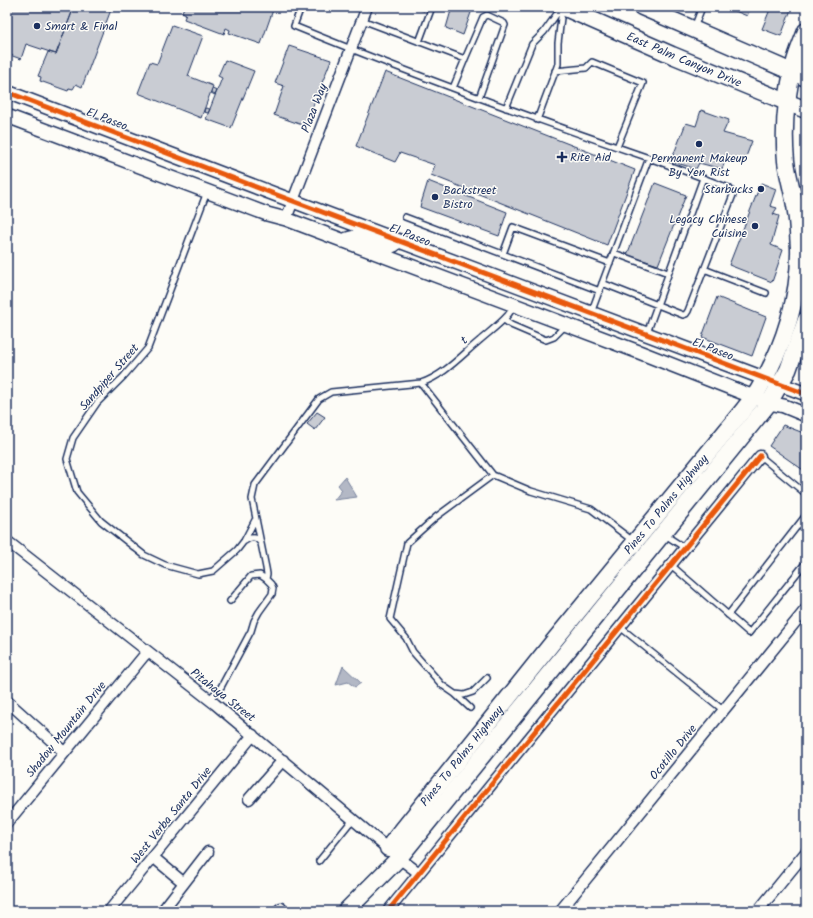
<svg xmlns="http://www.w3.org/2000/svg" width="813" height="918" font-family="Kalam,sans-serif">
<rect width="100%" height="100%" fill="#fdfcf7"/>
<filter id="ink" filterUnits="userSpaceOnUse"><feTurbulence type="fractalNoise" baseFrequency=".025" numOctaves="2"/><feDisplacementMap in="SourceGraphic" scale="8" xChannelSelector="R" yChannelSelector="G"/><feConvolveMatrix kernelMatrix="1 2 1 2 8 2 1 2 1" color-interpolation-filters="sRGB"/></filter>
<g filter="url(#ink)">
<path fill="#b3b8c5" stroke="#76819c" d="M 345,477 L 357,497 L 334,500 L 342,490 L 338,485 Z
M 343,666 L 361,683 L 355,687 L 348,682 L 336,685 Z"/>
<path fill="#c9ccd3" stroke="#1b2f5e" d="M 7,7 L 74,7 L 56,54 L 26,44 L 21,59 L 7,54 Z
M 74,7 L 112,7 L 82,87 L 76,84 L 73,89 L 69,88 L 68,91 L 40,81 L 41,77 L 38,76 L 48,52 L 56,54 Z
M 184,7 L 274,7 L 261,44 L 229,33 L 230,30 L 226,28 L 224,34 L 184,19 L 186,14 L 182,12 Z
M 413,7 L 426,7 L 424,11 Z
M 452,7 L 473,7 L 463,35 L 446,28 Z
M 726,7 L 751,7 L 747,16 Z
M 771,7 L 792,7 L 781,36 L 762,29 Z
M 172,25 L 203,36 L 188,76 L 213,86 L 201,118 L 138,93 L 150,62 L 157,64 Z
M 289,46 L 331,60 L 305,126 L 274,115 L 284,86 L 275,83 Z
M 225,60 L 254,71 L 231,128 L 206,119 L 222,78 L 218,76 Z
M 385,72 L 635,170 L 607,245 L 431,175 L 435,165 L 400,153 L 395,162 L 356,146 Z
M 212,89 L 217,91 L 215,95 L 211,93 Z
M 205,108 L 210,109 L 208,113 L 204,112 Z
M 701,110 L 729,120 L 723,133 L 752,141 L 744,162 L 726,159 L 722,169 L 699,163 L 696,169 L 671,161 L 686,123 L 696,126 Z
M 428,181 L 507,212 L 499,236 L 420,207 Z
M 655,183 L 686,195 L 658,265 L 627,255 Z
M 761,183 L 776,189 L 770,206 L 777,208 L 773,214 L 779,216 L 771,245 L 783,250 L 772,282 L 729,265 Z
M 717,297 L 766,317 L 752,356 L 702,337 Z
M 317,412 L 325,417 L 315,430 L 307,424 Z
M 783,425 L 806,434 L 806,472 L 769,446 Z"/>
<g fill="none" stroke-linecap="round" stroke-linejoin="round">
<defs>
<path id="service" d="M 301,7 L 294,26 C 411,74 529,117 649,158
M 362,20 L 465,59 L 483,17 L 487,15 L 504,23 L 505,25 L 479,98
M 694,28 L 702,7
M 419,42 L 432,7
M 555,71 L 586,68 L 592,62 L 643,83 L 617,147
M 453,88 L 465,59
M 506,108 L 532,44 L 544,32 L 561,8
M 537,120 L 558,64 L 558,43 L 562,9
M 207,192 L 148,348 L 124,376 L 97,403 L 73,438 L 67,459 L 77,492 L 101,521 L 144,555 L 165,565 L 198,574 L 213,571 L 237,550 L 244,541 L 255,520
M 405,217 L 600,291
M 614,253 L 668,273
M 503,254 L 513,227 L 610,263
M 704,269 L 766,293
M 602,283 L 683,315 L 686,314 L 688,311 L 733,195 L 732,192 L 729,188 L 703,178
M 591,313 L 649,158 L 703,178 L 647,333
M 504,320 L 511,325 L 546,340 L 554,337 L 566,325
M 421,383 C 443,376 461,356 479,341 C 488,333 499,325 507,316 C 510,313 512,309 513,305
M 760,456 L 806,494
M 665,535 L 685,548
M 245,541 C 250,537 256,536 260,542
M 671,565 L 749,633 L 806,562
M 230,601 L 251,576 L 260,575 L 266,579
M 728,615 L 806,515
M 620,627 L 723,710
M 487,678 L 473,692 L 464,695 L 455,694 L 442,685 L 413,652 L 406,638 L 390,619 L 407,543 L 436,517 L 493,475
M 455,694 L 470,708
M 209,699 L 221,687 L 251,631 L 254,621 L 259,612 L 272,594 L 273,588 L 271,584 L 266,579 L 267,574 L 266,568 L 252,499 L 255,485 L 319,399 L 331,392 L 421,383 L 493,475 L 531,491 L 591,509 L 633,541
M 319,861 L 353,819"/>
<path id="minor" d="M 286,219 L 367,7
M 7,541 L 215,704 L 399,858 L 419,873
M 7,701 L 64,752
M 249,799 L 283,760
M 7,823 L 147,652
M 153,857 L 184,883
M 163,910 L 208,852
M 109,911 L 253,735
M 278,911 L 281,908
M 388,911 L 760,456
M 560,911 L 806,609
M 758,911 L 806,852"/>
<path id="tertiary" d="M 7,92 L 277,195 L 806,394
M 7,116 L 267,214 L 286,219 L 639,352 L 769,403 L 784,406 L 806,415
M 343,241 C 349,238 357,236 364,238 C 373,240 385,250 394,245 L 396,240"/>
<g id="primary">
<path id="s1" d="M 563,7 L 672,55 L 806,110"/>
<path d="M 642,7 L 806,78"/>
<path id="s2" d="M 388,848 L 553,642 L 744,409 C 749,402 756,395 760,387 C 784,346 800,296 799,248 C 798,236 798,224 796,212 C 794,195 788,178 786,161 C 783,130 786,96 794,65 C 797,53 802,42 806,31"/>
<path d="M 346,911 L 399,858 L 769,403 L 788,370 L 806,320"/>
</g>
</defs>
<use href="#service" stroke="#1b2f5e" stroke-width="8"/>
<use href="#minor" stroke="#1b2f5e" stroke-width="13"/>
<use href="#tertiary" stroke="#1b2f5e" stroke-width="16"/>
<use href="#primary" stroke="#1b2f5e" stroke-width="19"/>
<use href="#service" stroke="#fdfcf7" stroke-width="5"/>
<use href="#minor" stroke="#fdfcf7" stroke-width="10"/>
<use href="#tertiary" stroke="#fdfcf7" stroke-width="13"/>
<use href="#primary" stroke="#fdfcf7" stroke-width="16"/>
<defs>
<path id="cycleway" d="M 7,92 L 277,195 L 806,394
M 388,911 L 760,456"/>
</defs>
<use href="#cycleway" stroke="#fdfcf7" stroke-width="8"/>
<use href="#cycleway" stroke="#e8590c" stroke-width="5"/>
</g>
</g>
<g fill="#1b2f5e" stroke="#fdfcf7" stroke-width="1.5">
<circle cx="37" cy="26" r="4"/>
<circle cx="699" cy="144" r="4"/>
<path d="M560 151h4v4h4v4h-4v4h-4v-4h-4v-4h4z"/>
<circle cx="761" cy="189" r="4"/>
<circle cx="435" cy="197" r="4"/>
<circle cx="755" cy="226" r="4"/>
</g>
<g text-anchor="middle" stroke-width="3" stroke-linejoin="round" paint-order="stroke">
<g font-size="12" fill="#1b2f5e" stroke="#fdfcf7" text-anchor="start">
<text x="45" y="30">Smart &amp; Final</text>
<text x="570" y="161">Rite Aid</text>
<text x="699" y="162" text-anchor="middle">Permanent Makeup<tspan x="699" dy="14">By Yen Rist</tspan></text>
<text x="753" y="193" text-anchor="end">Starbucks</text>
<text x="443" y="194">Backstreet<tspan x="443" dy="14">Bistro</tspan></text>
<text x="747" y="223" text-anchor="end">Legacy Chinese<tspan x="747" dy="14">Cuisine</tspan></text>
</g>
<g font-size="12" fill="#1b2f5e" stroke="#fdfcf7">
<text dy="4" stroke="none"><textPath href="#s1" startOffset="132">East Palm Canyon Drive</textPath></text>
<text transform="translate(314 108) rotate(-69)" y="4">Plaza Way</text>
<text transform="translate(107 119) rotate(21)" y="4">El Paseo</text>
<text transform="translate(410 235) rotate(21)" y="4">El Paseo</text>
<text transform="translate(464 340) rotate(-40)" y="4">t</text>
<text transform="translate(713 349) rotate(21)" y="4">El Paseo</text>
<text transform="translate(109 377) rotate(-49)" y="4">Sandpiper Street</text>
<text dy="4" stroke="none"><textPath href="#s2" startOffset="442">Pines To Palms Highway</textPath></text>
<text transform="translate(223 695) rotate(38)" y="4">Pitahaya Street</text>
<text transform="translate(66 729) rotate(-51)" y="4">Shadow Mountain Drive</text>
<text transform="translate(673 752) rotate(-51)" y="4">Ocotillo Drive</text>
<text dy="4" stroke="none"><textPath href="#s2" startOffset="118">Pines To Palms Highway</textPath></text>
<text transform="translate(171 815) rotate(-51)" y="4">West Verba Santa Drive</text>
</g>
</g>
<rect width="813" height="918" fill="none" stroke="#fdfcf7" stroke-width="24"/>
<rect x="12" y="12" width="789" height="894" fill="none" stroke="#1b2f5e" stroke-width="1.5" filter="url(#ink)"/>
</svg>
